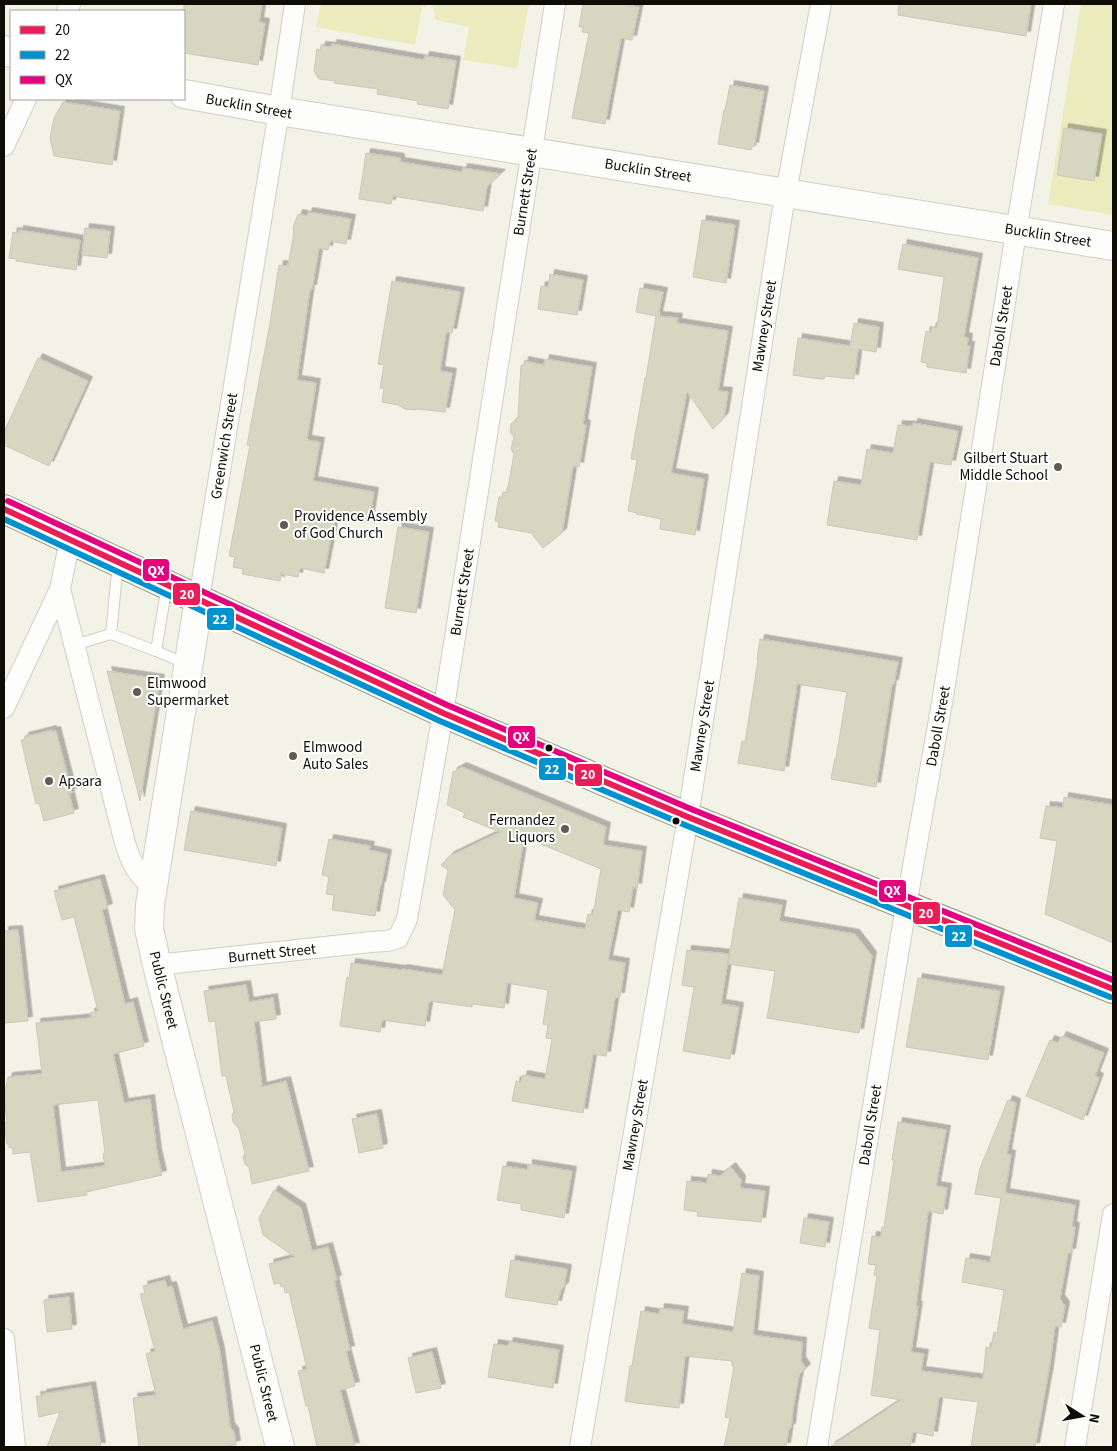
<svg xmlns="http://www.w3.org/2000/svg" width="1117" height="1451" font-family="'Source Sans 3',sans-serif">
<defs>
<filter id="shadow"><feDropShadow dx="4.5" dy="-4.5" stdDeviation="0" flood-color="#0004"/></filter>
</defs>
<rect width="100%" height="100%" fill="#f2f2e6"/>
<path fill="#ebebbe" d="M 321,4 L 429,4 L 426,7 L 422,7 L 415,45 L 316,27 Z
M 432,4 L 529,4 L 517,68 L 463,60 L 469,27 L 436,20 Z
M 1081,4 L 1113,4 L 1113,215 L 1048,204 Z"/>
<path fill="#d7d6c0" stroke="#c8c8be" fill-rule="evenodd" filter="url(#shadow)" d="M 184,4 L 262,4 L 259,22 L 265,23 L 258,65 L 184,53 Z
M 583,4 L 618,4 L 639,7 L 632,40 L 621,38 L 605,124 L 572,118 L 589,33 L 582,32 L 583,27 L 579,27 Z
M 899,4 L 1031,4 L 1026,36 L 898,15 Z
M 332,44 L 424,60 L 425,56 L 456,61 L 448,109 L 417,104 L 418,101 L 377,94 L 378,89 L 334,83 L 335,81 L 319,79 L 314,71 L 317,49 L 320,50 L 321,46 L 332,47 Z
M 730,85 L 764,91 L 754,147 L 752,146 L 751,150 L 718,144 L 724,110 L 725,110 Z
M 63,102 L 120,111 L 112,165 L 54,156 L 50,138 L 54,118 Z
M 1064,128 L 1102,134 L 1094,181 L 1057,175 Z
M 366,153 L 400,158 L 400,162 L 462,172 L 463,168 L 501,174 L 487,186 L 483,211 L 393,196 L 391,204 L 359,199 Z
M 308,212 L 351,219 L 346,244 L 330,241 L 328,250 L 319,248 L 312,289 L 310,289 L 297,380 L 316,383 L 307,440 L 320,442 L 313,481 L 374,492 L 369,523 L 335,517 L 324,573 L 300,568 L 298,577 L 281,574 L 280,581 L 242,574 L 243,569 L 233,567 L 235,557 L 229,556 L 250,445 L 247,445 L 270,323 L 279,265 L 288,266 L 294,232 L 293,228 L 298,214 L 307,216 Z
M 702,220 L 735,225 L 726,283 L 693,277 Z
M 85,228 L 110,231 L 107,258 L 82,255 Z
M 19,230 L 80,240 L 76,270 L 16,261 L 16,259 L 9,258 L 13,232 L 19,233 Z
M 903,244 L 978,258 L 964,337 L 968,338 L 967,346 L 970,346 L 966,373 L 927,367 L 927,363 L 921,362 L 926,331 L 931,332 L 932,327 L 937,328 L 944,277 L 898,269 Z
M 550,274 L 583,280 L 577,315 L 538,309 L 541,286 L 548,287 Z
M 392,281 L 460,292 L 452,333 L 446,332 L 440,371 L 452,373 L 445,412 L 417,409 L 415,410 L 405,409 L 398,405 L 382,402 L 384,388 L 380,388 L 384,365 L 378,364 Z
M 640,288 L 663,292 L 658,316 L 678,318 L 677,323 L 728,331 L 718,391 L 728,392 L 724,417 L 713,429 L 687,392 L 671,473 L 704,479 L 695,535 L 660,529 L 661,519 L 636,514 L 637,513 L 628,511 L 637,460 L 631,459 L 645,378 L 646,378 L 656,316 L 636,312 Z
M 854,323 L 879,327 L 876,352 L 858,349 L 854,379 L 825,376 L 824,379 L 820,379 L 793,375 L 798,338 L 850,346 Z
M 38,358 L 88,381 L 49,466 L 4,445 L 4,432 Z
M 545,359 L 592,367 L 583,424 L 586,425 L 579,467 L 573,466 L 562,533 L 543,548 L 531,533 L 498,527 L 499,522 L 495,521 L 499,497 L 502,497 L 503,492 L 507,493 L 514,454 L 511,449 L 514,437 L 510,432 L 511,424 L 518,417 L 521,365 L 524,365 L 524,361 L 544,365 Z
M 913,423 L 958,431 L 951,465 L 930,462 L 917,540 L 827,525 L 834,481 L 861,485 L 867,449 L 893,453 L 898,425 L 913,426 Z
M 398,527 L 429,532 L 416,613 L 385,608 Z
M 760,639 L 898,662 L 894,684 L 892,684 L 876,787 L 831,779 L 835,758 L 836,758 L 847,692 L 797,684 L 784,771 L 738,763 L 742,741 L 745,742 L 758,660 L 757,659 Z
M 107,671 L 160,679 L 140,801 Z
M 52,730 L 52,732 L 56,731 L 72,793 L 69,793 L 74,813 L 44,821 L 39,803 L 36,804 L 21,740 L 25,739 L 24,737 Z
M 462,767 L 606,827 L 603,845 L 642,851 L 637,888 L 633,887 L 629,912 L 618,910 L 608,960 L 625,963 L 620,997 L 615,997 L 606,1056 L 593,1054 L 583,1113 L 512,1101 L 516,1081 L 521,1082 L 523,1075 L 545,1079 L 552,1039 L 546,1038 L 548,1025 L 543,1024 L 548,990 L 507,983 L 504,1008 L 472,1004 L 472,1007 L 429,1001 L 425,1026 L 382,1020 L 380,1032 L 340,1026 L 347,977 L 349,978 L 351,963 L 401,970 L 402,969 L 442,975 L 455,910 L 443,895 L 448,870 L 441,865 L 450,856 L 500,832 L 463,817 L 465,813 L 447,805 L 453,772 ZM 524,837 L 601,869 L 593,915 L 588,914 L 585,929 L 534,920 L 538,903 L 514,898 Z
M 1064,797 L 1113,805 L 1113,943 L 1045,914 L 1057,841 L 1040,838 L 1046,806 L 1063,808 Z
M 191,811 L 282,828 L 276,866 L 184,850 Z
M 329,839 L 370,846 L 369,850 L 387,854 L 381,886 L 380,886 L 375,916 L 332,910 L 334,895 L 326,894 L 329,877 L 322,875 Z
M 100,879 L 108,908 L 102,910 L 125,1004 L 133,1002 L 144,1046 L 113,1054 L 124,1103 L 150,1099 L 157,1153 L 162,1175 L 86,1192 L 87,1195 L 38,1202 L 30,1152 L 13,1154 L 12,1147 L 9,1148 L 9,1144 L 7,1144 L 4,1123 L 7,1123 L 4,1095 L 8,1077 L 42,1074 L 36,1023 L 91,1018 L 90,1013 L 98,1011 L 74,917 L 62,920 L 54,891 ZM 98,1100 L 105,1153 L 103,1154 L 105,1166 L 61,1172 L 53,1105 Z
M 739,898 L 782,905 L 779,921 L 855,934 L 872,956 L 859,1033 L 767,1018 L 775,971 L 728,964 Z
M 18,930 L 28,1021 L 4,1023 L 4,931 Z
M 687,950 L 729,954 L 721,1004 L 739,1007 L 730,1059 L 683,1051 L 694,987 L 682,985 Z
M 918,978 L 1000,991 L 988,1060 L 906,1047 Z
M 246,985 L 249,1002 L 273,998 L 276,1019 L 254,1022 L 262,1087 L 286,1081 L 309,1171 L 252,1184 L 249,1167 L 245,1164 L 243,1157 L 245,1154 L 239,1129 L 233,1122 L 232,1115 L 234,1112 L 226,1076 L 222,1076 L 215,1021 L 209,1022 L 204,991 Z
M 1062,1036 L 1104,1053 L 1095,1076 L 1099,1078 L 1083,1120 L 1026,1096 L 1050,1040 L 1058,1043 Z
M 1008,1100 L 1016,1103 L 1007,1154 L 1011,1155 L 1005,1193 L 1075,1205 L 1072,1226 L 1075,1227 L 1071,1253 L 1068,1253 L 1060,1299 L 1065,1306 L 1061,1327 L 1055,1326 L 1049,1370 L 1035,1447 L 971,1447 L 978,1402 L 939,1397 L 933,1436 L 913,1432 L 910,1447 L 830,1447 L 901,1400 L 871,1395 L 880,1330 L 869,1328 L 877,1276 L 874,1275 L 876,1265 L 868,1264 L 872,1236 L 881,1237 L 882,1227 L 884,1227 L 894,1160 L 892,1160 L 898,1122 L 946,1130 L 936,1186 L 947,1188 L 943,1214 L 928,1211 L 916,1306 L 918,1306 L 911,1352 L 924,1354 L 921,1371 L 983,1379 L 986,1347 L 991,1348 L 994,1332 L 997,1333 L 1004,1290 L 962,1282 L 966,1258 L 990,1262 L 1001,1198 L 975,1194 L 980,1168 Z
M 377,1114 L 383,1148 L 359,1153 L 352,1119 Z
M 528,1164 L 572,1171 L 564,1218 L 521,1210 L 521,1204 L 497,1200 L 503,1166 L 528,1170 Z
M 731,1167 L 741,1180 L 740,1188 L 765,1191 L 761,1222 L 697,1216 L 698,1212 L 684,1210 L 687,1181 L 707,1183 L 708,1174 L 720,1176 Z
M 274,1190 L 301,1208 L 312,1251 L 328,1247 L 337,1280 L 334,1280 L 350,1350 L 346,1351 L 355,1386 L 340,1390 L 355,1447 L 317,1447 L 308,1406 L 306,1406 L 298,1371 L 307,1369 L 289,1292 L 285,1293 L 284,1286 L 281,1287 L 280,1283 L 274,1284 L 269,1264 L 295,1257 L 263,1235 L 259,1218 Z
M 804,1218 L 829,1222 L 825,1247 L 800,1243 Z
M 511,1260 L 567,1269 L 564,1287 L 561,1289 L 557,1305 L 505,1297 Z
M 742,1273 L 759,1276 L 753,1335 L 802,1342 L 801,1361 L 806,1368 L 799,1375 L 793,1409 L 791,1428 L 789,1428 L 786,1447 L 724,1447 L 730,1418 L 725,1417 L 734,1366 L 732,1366 L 732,1361 L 685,1356 L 679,1408 L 636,1403 L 625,1401 L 630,1366 L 632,1366 L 641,1311 L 659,1314 L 660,1308 L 684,1311 L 682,1324 L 733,1332 Z
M 165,1280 L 167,1287 L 172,1286 L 183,1329 L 212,1321 L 220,1352 L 230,1427 L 234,1432 L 236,1445 L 218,1447 L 139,1447 L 133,1398 L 156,1395 L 146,1354 L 155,1351 L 140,1294 L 145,1293 L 143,1286 Z
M 69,1297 L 72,1329 L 47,1332 L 44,1300 Z
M 509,1342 L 559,1350 L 553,1388 L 488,1377 L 494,1344 L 508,1346 Z
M 432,1352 L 441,1388 L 416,1393 L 408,1358 Z
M 91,1386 L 101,1447 L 47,1447 L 60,1412 L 39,1417 L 36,1396 L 42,1396 L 42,1394 Z"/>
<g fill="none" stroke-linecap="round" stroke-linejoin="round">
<defs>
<path id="lane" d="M 118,563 L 111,634 L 156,651 L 167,585
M 74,645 L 111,634
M 156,651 L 187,664"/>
<path id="street" d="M 67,11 L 70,4
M 4,146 L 26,99
M 70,540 L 60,589 L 125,843 C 131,862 137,875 153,887
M 199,599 L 279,111 L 295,4
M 4,708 L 60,589
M 157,965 L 371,942 L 387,941 L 398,938 L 407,919 L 443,713 L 555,4
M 4,1339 L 15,1447
M 580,1447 L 688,817 L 782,214 L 821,4
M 817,1447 L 906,906 L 943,697 L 1020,207 L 1054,4
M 1075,1447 L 1113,1214"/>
<path id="secondary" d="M 4,50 L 11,53
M 184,94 L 279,111 L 1113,246
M 199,599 L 150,905 L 149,929 L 157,965 L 280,1447"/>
<path id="primary" d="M 4,509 L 443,713 L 688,817 L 1113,989"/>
</defs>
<use href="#lane" stroke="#cfcfc6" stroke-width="12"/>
<use href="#street" stroke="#cfcfc6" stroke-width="22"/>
<use href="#secondary" stroke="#cfcfc6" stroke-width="30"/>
<use href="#primary" stroke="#9b9b86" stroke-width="30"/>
<use href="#lane" stroke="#fdfdfb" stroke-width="10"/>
<use href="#street" stroke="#fdfdfb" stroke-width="20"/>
<use href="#secondary" stroke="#fdfdfb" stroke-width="28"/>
<use href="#primary" stroke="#e3e3d8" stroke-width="28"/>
<defs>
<path id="bus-1" d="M 4,509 L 443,713 L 688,817 L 1113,989"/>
<path id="bus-2" d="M 4,519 L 440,721 L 685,825 L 1110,997"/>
<path id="bus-3" d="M 8,501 L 447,705 L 691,809 L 1113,980"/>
</defs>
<use href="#bus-1" stroke="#fff" stroke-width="10"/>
<use href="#bus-2" stroke="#fff" stroke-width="10"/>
<use href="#bus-3" stroke="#fff" stroke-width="10"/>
<use href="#bus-1" stroke="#ea1d57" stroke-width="6"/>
<use href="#bus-2" stroke="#0092d0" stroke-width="6"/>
<use href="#bus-3" stroke="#e5007d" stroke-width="6"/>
</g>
<g fill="#5d5d54" stroke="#fff" stroke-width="2">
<circle cx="1058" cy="467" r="5"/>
<circle cx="284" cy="525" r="5"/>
<circle cx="137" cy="692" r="5"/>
<circle cx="293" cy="756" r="5"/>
<circle cx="49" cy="781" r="5"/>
<circle cx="565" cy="829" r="5"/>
</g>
<g fill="#0d0d06" stroke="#fff" stroke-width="2">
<circle cx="549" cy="748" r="4.5"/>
<circle cx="676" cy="821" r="4.5"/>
</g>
<g text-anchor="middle" stroke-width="4" stroke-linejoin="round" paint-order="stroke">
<g font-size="15" fill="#0d0d06" stroke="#fff">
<text transform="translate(249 106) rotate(10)" y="5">Bucklin Street</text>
<text transform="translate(648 170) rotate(9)" y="5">Bucklin Street</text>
<text transform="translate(525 192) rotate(-81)" y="5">Burnett Street</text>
<text transform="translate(1048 235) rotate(9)" y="5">Bucklin Street</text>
<text transform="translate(764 326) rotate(-81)" y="5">Mawney Street</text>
<text transform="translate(1001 326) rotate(-81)" y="5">Daboll Street</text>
<text transform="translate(224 446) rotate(-81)" y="5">Greenwich Street</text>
<text transform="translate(462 592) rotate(-81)" y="5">Burnett Street</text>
<text transform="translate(702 726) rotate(-81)" y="5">Mawney Street</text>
<text transform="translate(938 726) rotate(-80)" y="5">Daboll Street</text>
<text transform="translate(272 953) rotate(-6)" y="5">Burnett Street</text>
<text transform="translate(164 990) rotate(76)" y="5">Public Street</text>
<text transform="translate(635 1125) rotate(-80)" y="5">Mawney Street</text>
<text transform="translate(870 1125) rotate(-81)" y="5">Daboll Street</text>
<text transform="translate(264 1383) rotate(76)" y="5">Public Street</text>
</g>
<g font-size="15" fill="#0d0d06" stroke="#fff" text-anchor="start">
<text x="1048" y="463" text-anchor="end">Gilbert Stuart<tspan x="1048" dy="17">Middle School</tspan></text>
<text x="294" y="521">Providence Assembly<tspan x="294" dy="17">of God Church</tspan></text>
<text x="147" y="688">Elmwood<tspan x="147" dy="17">Supermarket</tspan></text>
<text x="303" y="752">Elmwood<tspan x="303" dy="17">Auto Sales</tspan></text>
<text x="59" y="786">Apsara</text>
<text x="555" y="825" text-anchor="end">Fernandez<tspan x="555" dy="17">Liquors</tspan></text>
</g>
</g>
<g stroke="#fff" stroke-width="2">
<rect x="142" y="558" width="28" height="24" rx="5" fill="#e5007d"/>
<rect x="172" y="582" width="29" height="24" rx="5" fill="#ea1d57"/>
<rect x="206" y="607" width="29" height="24" rx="5" fill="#0092d0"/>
<rect x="507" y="725" width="29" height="24" rx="5" fill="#e5007d"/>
<rect x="538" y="757" width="29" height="24" rx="5" fill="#0092d0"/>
<rect x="574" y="763" width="29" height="24" rx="5" fill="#ea1d57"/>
<rect x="878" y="879" width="29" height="24" rx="5" fill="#e5007d"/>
<rect x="912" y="901" width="29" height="24" rx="5" fill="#ea1d57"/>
<rect x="944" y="924" width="29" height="24" rx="5" fill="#0092d0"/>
</g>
<g font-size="14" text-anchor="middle" font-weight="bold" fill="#fff">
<text x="156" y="575">QX</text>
<text x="187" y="599">20</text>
<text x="220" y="624">22</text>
<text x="521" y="741">QX</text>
<text x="552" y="774">22</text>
<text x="588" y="779">20</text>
<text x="892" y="895">QX</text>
<text x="926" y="918">20</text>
<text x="959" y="941">22</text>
</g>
<rect width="1117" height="1451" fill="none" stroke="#0d0d06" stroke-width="10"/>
<rect x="10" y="10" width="175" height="90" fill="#ffffff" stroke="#9e9e9b"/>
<rect x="20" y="26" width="25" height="8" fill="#ea1d57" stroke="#9e9e9b"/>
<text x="55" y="35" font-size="15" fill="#0d0d06">20</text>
<rect x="20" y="51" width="25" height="8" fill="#0092d0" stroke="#9e9e9b"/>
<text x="55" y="60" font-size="15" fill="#0d0d06">22</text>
<rect x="20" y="76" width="25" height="8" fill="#e5007d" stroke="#9e9e9b"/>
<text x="55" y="85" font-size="15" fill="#0d0d06">QX</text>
<g transform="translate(1082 1416) rotate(101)" stroke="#ffffff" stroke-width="4" paint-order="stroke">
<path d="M0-4L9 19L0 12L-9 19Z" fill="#0d0d06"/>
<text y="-8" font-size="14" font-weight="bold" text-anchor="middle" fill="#0d0d06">N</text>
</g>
</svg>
